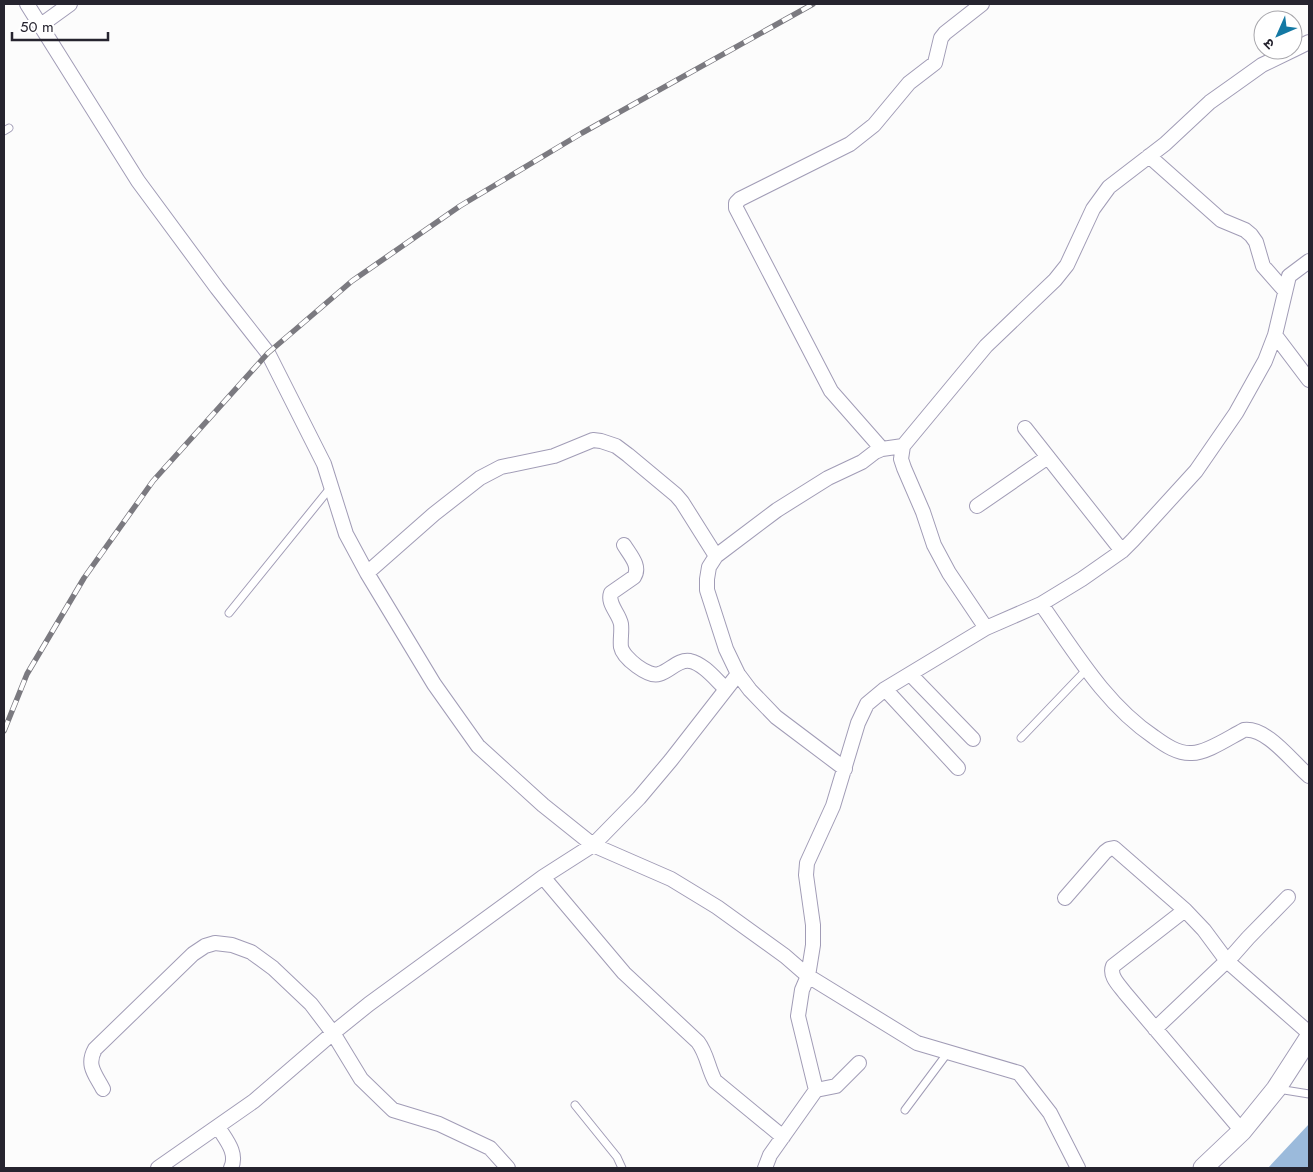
<svg xmlns="http://www.w3.org/2000/svg" width="1313" height="1172" font-family="Jost,'Noto Sans Devanagari',sans-serif">
<rect width="100%" height="100%" fill="#fcfcfc"/>
<path fill="#9bbadb" d="M 1309,1124 L 1309,1168 L 1268,1168 Z"/>
<g fill="none" stroke-linecap="round" stroke-linejoin="round">
<defs>
<path id="lane" d="M 4,131 L 9,128
M 229,613 L 331,487
M 1021,738 L 1087,669
M 1278,1089 L 1309,1094
M 575,1105 L 617,1157 L 622,1168
M 905,1110 L 949,1051"/>
<path id="street" d="M 27,4 L 138,181 L 217,288 L 268,353 L 324,464 L 346,534 L 367,573 L 434,684 L 478,746 L 543,805 L 593,845 L 671,879 L 717,907 L 785,956 L 808,976 L 917,1043 L 1019,1073 L 1050,1113 L 1078,1168
M 41,25 L 70,4
M 1293,50 L 1309,42
M 1149,156 L 1221,220 L 1245,230 L 1251,235 L 1256,242 L 1263,266 L 1285,291
M 1275,335 L 1309,380
M 1025,428 L 1122,551
M 882,449 L 831,391 L 736,208 L 736,203 L 740,199 L 850,144 L 874,125 L 909,83 L 935,63 L 941,38 L 945,33 L 982,4
M 977,506 L 1048,457
M 624,545 C 630,555 641,566 634,577 L 611,593 C 607,604 619,613 621,624 C 622,632 620,640 621,647 C 623,658 649,678 659,674 C 670,671 678,659 690,661 C 704,664 716,680 726,689
M 367,573 L 434,514 L 480,478 L 501,467 L 554,456 L 593,440 L 601,441 L 616,446 L 628,455 L 676,495 L 682,502 L 716,556
M 1041,604 C 1075,652 1105,704 1154,737 C 1165,745 1178,754 1192,753 C 1207,753 1230,737 1244,730 C 1267,727 1292,762 1309,776
M 986,628 L 949,573 L 934,545 L 923,512 L 904,468 L 901,459 L 903,446 L 986,346 L 1055,280 L 1067,265 L 1093,209 L 1109,187 L 1165,144 L 1210,102 L 1234,85 L 1262,65 L 1293,50
M 910,674 L 973,739
M 885,689 L 958,768
M 845,769 L 776,717 L 750,690 L 738,674 L 726,649 L 707,590 L 707,579 L 709,567 L 716,556 L 777,510 L 828,478 L 862,462 L 875,452 L 882,449 L 903,446
M 543,877 L 624,973 L 698,1042 C 707,1054 708,1068 715,1081 L 783,1137
M 1065,898 L 1105,852 L 1109,849 L 1114,848 L 1185,910 L 1204,930 L 1227,961 L 1309,1033
M 1185,910 L 1113,966 C 1109,976 1119,985 1125,993 L 1242,1131
M 1155,1029 L 1233,955 L 1248,938 L 1288,897
M 103,1089 C 95,1074 86,1065 95,1049 L 193,954 L 205,946 L 215,943 L 232,945 L 251,952 L 273,968 L 311,1004 L 333,1033 L 361,1079 L 393,1110 L 439,1124 L 490,1148 L 508,1168
M 816,1090 L 836,1086 L 859,1063
M 218,1127 C 226,1140 238,1153 231,1168
M 158,1168 L 254,1101 L 333,1033 L 369,1004 L 543,877 L 593,845 L 639,798 L 671,760 L 738,674
M 765,1168 L 770,1155 L 816,1090 L 798,1016 L 802,990 L 808,976 L 813,945 L 813,925 L 806,875 L 807,863 L 833,806 L 858,723 L 867,704 L 885,689 L 986,628 L 1041,604 L 1082,579 L 1122,551 L 1133,540 L 1196,471 L 1236,413 L 1265,361 L 1275,335 L 1289,276 L 1309,261"/>
<path id="secondary" d="M 1203,1168 L 1242,1131 L 1276,1089 L 1309,1038"/>
</defs>
<use href="#lane" stroke="#a19cb6" stroke-width="9"/>
<use href="#street" stroke="#a19cb6" stroke-width="16"/>
<use href="#secondary" stroke="#a19cb6" stroke-width="21"/>
<use href="#lane" stroke="#fff" stroke-width="7"/>
<use href="#street" stroke="#fff" stroke-width="14"/>
<use href="#secondary" stroke="#fff" stroke-width="19"/>
<defs>
<path id="rail" d="M 4,731 L 27,674 L 84,578 L 153,481 L 268,353 L 352,281 L 460,206 L 582,133 L 813,4"/>
</defs>
<use href="#rail" stroke="#7b7a80" stroke-width="5.5"/>
<use href="#rail" stroke="#fff" stroke-width="4" stroke-dasharray="11" stroke-linecap="butt"/>
</g>
<rect width="1313" height="1172" fill="none" stroke="#26242f" stroke-width="10"/>
<g transform="translate(1278 35) rotate(225)"><circle r="24" fill="#ffffff" stroke="#a8a7ac"/>
<path d="M0-4L9 19L0 12L-9 19Z" fill="#1479a4"/>
<text y="-8" font-size="14" font-weight="bold" text-anchor="middle" fill="#26242f">उ</text>
</g>
<path d="M12 32v8h96v-8" fill="none" stroke="#26242f" stroke-width="2.5"/>
<text x="20" y="32" font-size="15" fill="#26242f" stroke="#ffffff" stroke-width="4" paint-order="stroke">50 m</text>
</svg>
